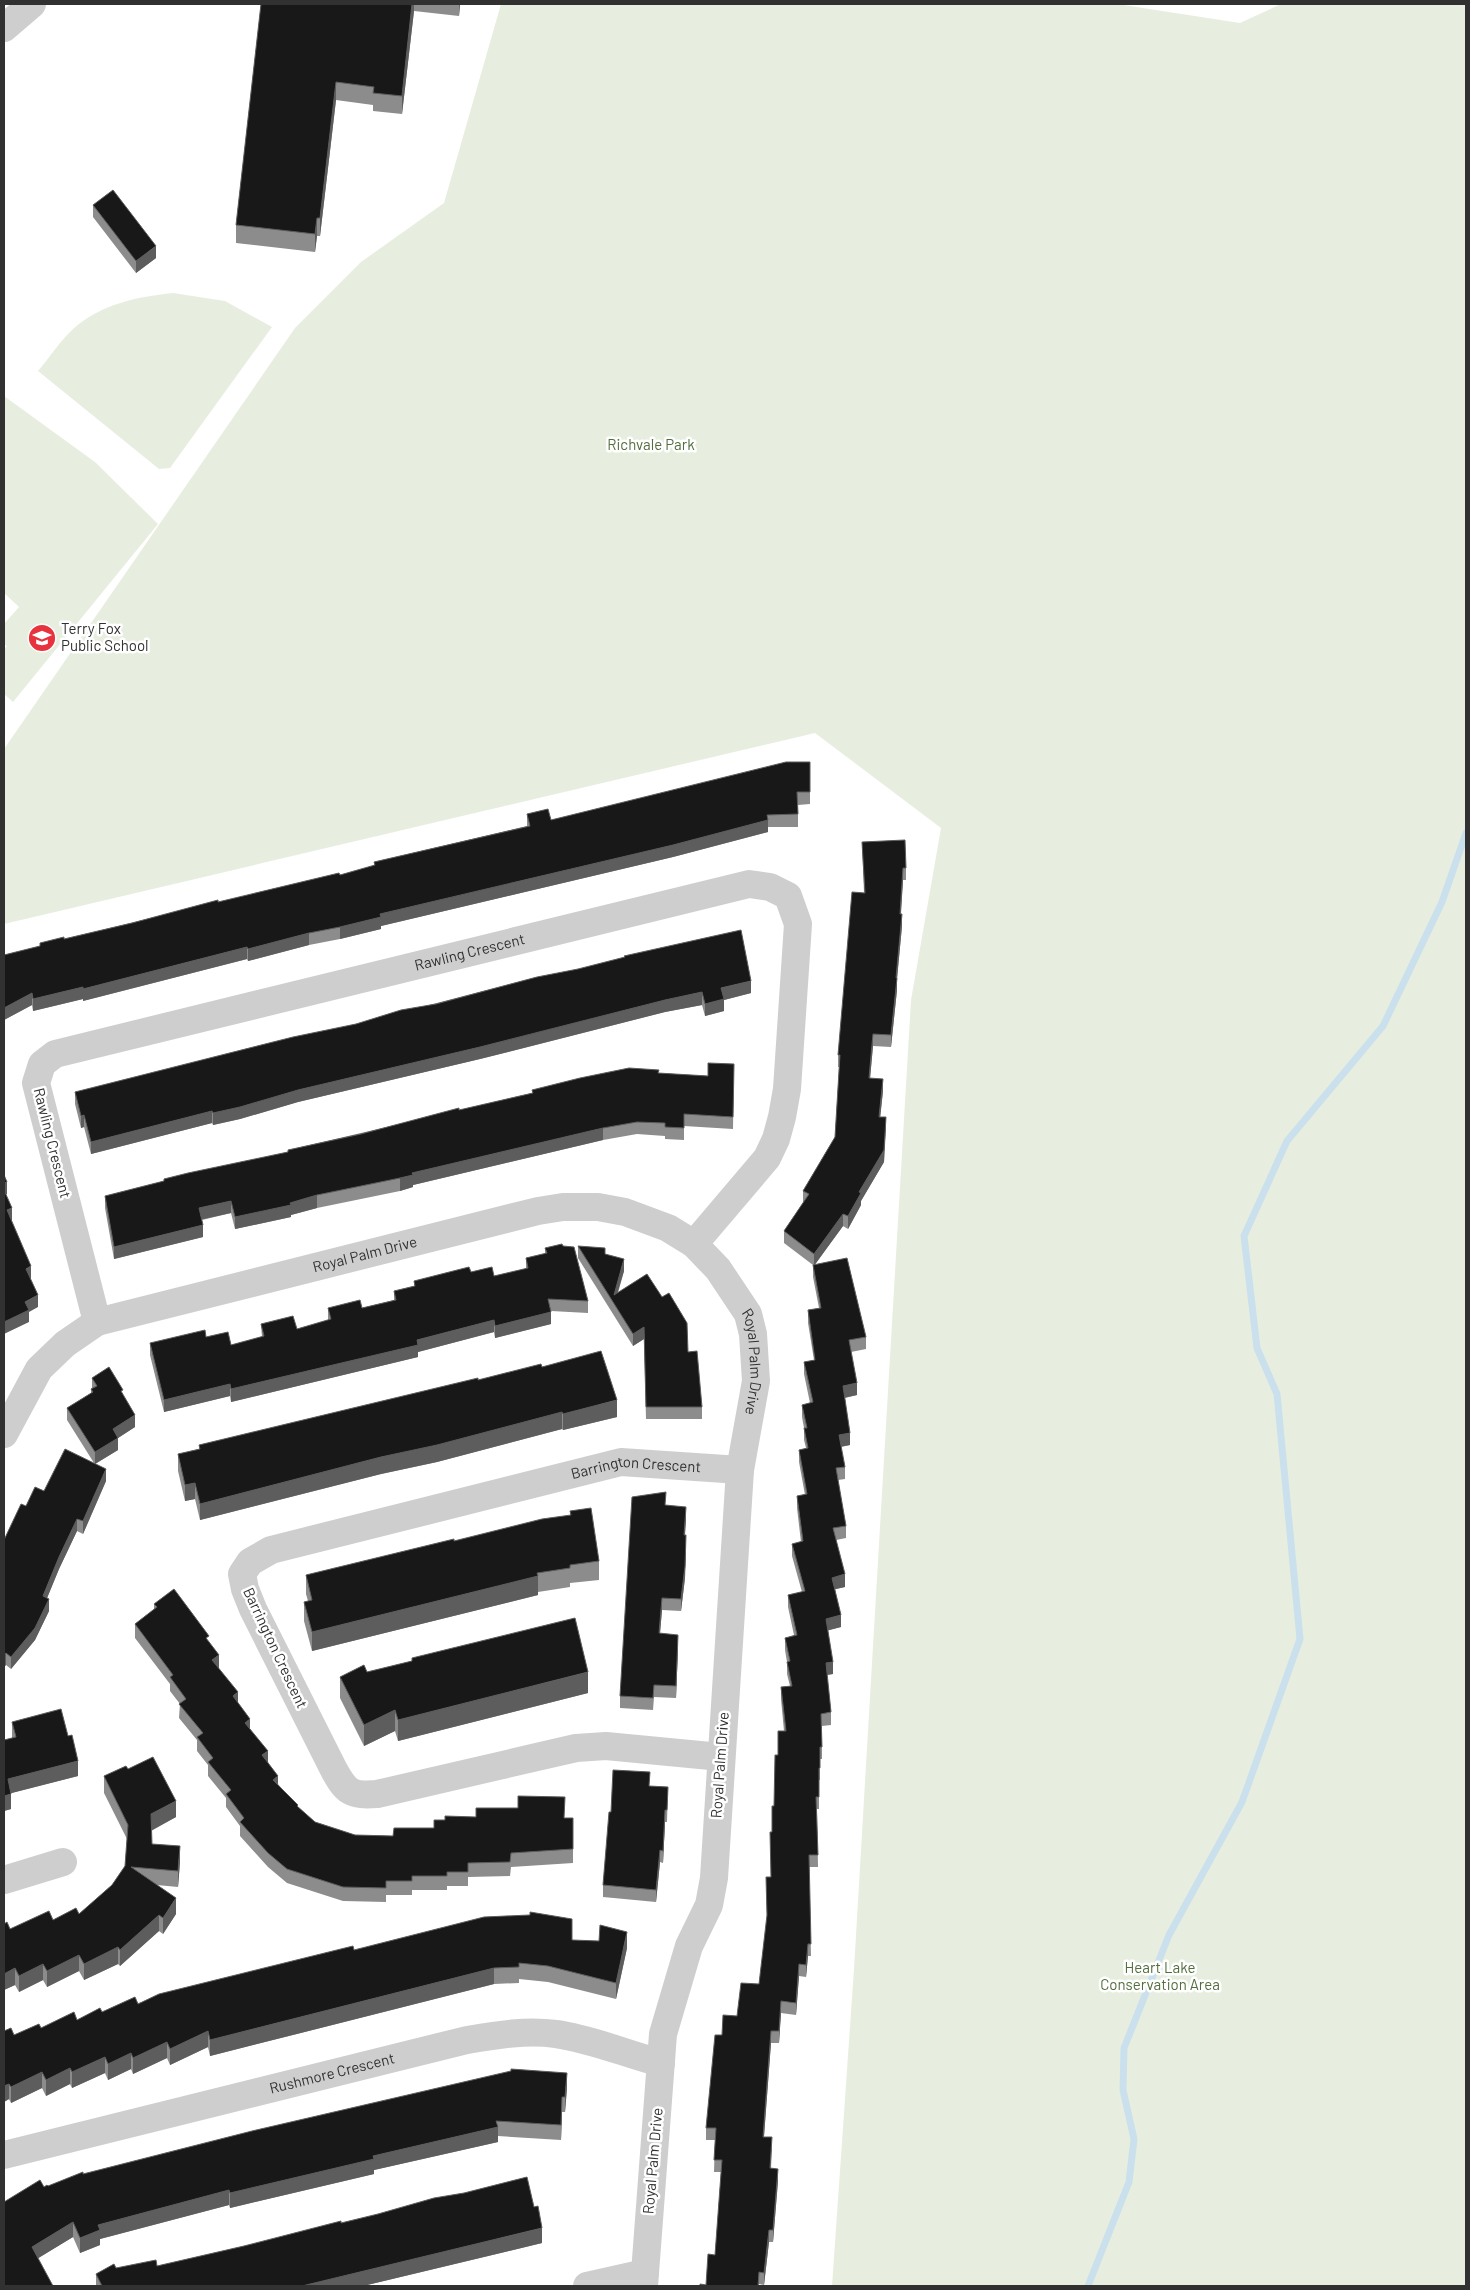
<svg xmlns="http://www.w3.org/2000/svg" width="1470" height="2290" font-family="Barlow,sans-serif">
<rect width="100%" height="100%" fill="#fff"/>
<path fill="#e7eedf" d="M 501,4 L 1117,4 L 1240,23 L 1281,4 L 1466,4 L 1466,2286 L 832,2286 L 854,1969 L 911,1000 L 941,828 L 815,733 L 4,924 L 4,749 L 295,328 L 361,262 L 444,203 Z
M 173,293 L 225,301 L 272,327 L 170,468 L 159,469 L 38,371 C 50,357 60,341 73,329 C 101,304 136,297 173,293 Z
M 4,396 L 95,462 L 158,524 L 13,702 L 4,694 L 4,649 L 7,646 L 4,644 L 4,624 L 19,607 L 4,593 Z"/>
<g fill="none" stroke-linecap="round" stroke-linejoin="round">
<path stroke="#cbe0ed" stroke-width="7" d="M 1088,2286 L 1129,2182 L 1134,2139 L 1123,2090 L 1124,2048 L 1169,1935 L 1242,1802 L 1300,1639 L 1277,1394 L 1257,1348 L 1244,1236 L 1287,1141 L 1383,1026 L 1442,902 L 1466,833"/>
<g stroke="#cecece" stroke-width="28">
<path d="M 4,28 L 32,4"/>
<path id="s1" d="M 97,1322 L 36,1083 L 42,1064 L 55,1054 L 749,884 L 770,887 L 788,896 L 798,924 L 787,1089 L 782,1117 L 776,1139 L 767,1158 L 694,1244"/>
<path id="s2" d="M 4,1434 L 39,1369 L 65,1344 L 97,1322 L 538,1211 L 563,1207 L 598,1207 L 625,1212 L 668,1228 L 694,1244 L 718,1269 L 748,1314 L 753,1334 L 756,1381 L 740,1470 L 714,1878 L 709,1905 L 689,1946 L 663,2034 L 644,2286"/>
<path id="s3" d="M 721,1757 L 606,1746 L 576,1748 L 377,1794 C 351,1796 346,1792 334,1770 L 253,1609 L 245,1589 L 242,1574 L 250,1562 L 271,1550 L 621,1462 L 740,1470"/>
<path d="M 4,1880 L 63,1862"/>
<path id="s4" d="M 4,2155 L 467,2040 C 497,2035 526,2030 556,2034 C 592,2039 626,2054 661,2063"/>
<path d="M 587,2286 L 645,2273"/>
</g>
</g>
<path fill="#8c8c8c" d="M 261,4 L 460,4 L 459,16 L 414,11 L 402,114 L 373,111 L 373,105 L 336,100 L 320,236 L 317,236 L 315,252 L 236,243 L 236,225 Z
M 93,205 L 156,258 L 136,273 L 93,217 Z
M 810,762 L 810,804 L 798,805 L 798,827 L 768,827 L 768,832 L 673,857 L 381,926 L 381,929 L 340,939 L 309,945 L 248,961 L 247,959 L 83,1001 L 83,999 L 33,1011 L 32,1005 L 4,1020 L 4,955 L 40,946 L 40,943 L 64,939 L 218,902 L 340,875 L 374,866 L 374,862 L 527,826 L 527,814 L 551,820 Z
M 862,842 L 906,868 L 906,880 L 903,880 L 901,914 L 902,926 L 897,978 L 897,990 L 891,1047 L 873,1046 L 870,1078 L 883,1091 L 880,1117 L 886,1129 L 884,1162 L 861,1201 L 861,1205 L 848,1229 L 843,1226 L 815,1264 L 866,1337 L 866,1349 L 851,1352 L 857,1395 L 845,1398 L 850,1445 L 841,1447 L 845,1467 L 845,1479 L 838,1480 L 846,1526 L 846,1538 L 836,1540 L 845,1587 L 835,1589 L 841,1627 L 828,1630 L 833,1674 L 827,1675 L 831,1712 L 831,1725 L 822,1726 L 822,1759 L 820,1759 L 820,1780 L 819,1780 L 819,1809 L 817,1809 L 818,1867 L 809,1867 L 811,1956 L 808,1956 L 806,1977 L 799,1976 L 796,2015 L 781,2013 L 779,2043 L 771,2043 L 764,2137 L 772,2149 L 771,2168 L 778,2181 L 773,2242 L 769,2242 L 764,2285 L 759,2284 L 758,2286 L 700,2286 L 706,2285 L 715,2255 L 721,2172 L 714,2172 L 715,2140 L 706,2140 L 706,2128 L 722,2035 L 737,2016 L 759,1984 L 767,1918 L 766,1877 L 771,1877 L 772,1832 L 778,1755 L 784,1731 L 781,1699 L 781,1687 L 790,1686 L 787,1674 L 787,1662 L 785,1650 L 785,1638 L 794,1635 L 788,1607 L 788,1595 L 802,1592 L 792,1556 L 792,1544 L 801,1542 L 797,1508 L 797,1496 L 805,1495 L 799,1462 L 799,1450 L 806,1448 L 804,1440 L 804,1428 L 802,1417 L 802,1405 L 810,1403 L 804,1374 L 804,1362 L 814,1360 L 808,1323 L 808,1310 L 819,1308 L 813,1277 L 813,1265 L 784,1243 L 784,1231 L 803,1203 L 803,1191 L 835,1137 L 839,1067 L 838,1067 L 838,1055 L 864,893 Z
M 537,977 L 751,993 L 724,1000 L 724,1011 L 705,1016 L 702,1005 L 665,1012 L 480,1059 L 298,1102 L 240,1119 L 213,1125 L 212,1123 L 91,1154 L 84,1127 L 81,1128 L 75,1104 L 75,1092 L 356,1024 Z
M 734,1064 L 733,1129 L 684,1126 L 684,1140 L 665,1139 L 665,1136 L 637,1134 L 603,1140 L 413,1185 L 413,1187 L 400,1191 L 317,1208 L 291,1215 L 291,1217 L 235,1229 L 231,1213 L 202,1220 L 203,1237 L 114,1259 L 105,1208 L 105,1196 L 164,1181 L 164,1179 L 288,1152 L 288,1150 L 532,1093 L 532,1090 L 659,1073 L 708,1076 Z
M 563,1246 L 588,1301 L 588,1313 L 551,1311 L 551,1324 L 495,1338 L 494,1332 L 418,1352 L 418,1357 L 231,1402 L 230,1396 L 164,1412 L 150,1355 L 150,1343 L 206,1337 L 231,1345 L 262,1337 L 261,1324 L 297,1329 L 328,1320 L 328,1308 L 362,1308 L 394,1300 L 394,1291 L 414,1286 L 414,1281 L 471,1272 L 494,1276 L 526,1269 L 526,1258 L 545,1254 L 545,1248 Z
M 578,1246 L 605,1254 L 624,1271 L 618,1293 L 688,1352 L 702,1407 L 702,1419 L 646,1419 L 644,1339 L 633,1346 L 578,1258 Z
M 542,1367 L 617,1417 L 563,1430 L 562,1429 L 437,1462 L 381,1474 L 200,1520 L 195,1499 L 185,1501 L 178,1471 L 178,1454 L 199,1449 L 199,1445 L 478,1380 Z
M 92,1378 L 123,1395 L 135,1427 L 118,1438 L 118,1450 L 95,1464 L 106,1481 L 83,1534 L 77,1531 L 59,1569 L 47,1598 L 49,1611 L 35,1640 L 11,1669 L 6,1665 L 4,1667 L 26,1506 L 44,1491 L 94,1463 L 67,1420 L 67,1408 L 91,1393 L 91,1389 L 92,1388 Z
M 666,1505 L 686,1519 L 685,1535 L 686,1547 L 685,1578 L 681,1611 L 662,1610 L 660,1633 L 678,1647 L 676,1698 L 654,1697 L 653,1710 L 620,1708 L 620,1696 Z
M 570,1511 L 599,1561 L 599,1580 L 570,1583 L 570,1587 L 538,1592 L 538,1595 L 312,1651 L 304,1621 L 304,1602 L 308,1601 L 306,1594 L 306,1575 L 454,1541 L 570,1516 Z
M 154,1604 L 209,1642 L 219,1669 L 238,1703 L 250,1729 L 268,1762 L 278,1784 L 298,1808 L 315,1822 L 355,1835 L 393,1836 L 434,1828 L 564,1818 L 573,1818 L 573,1863 L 511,1867 L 510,1876 L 468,1877 L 468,1886 L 447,1886 L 447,1890 L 412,1890 L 412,1895 L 386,1895 L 386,1902 L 343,1901 L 287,1883 L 268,1867 L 240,1836 L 240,1826 L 226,1807 L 226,1798 L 208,1776 L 208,1765 L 197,1751 L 197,1740 L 179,1718 L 180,1704 L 170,1691 L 170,1684 L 135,1638 L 135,1624 L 154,1609 Z
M 412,1658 L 588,1693 L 398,1741 L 395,1731 L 364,1746 L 340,1698 L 340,1677 L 367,1672 L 412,1661 Z
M 12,1722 L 78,1776 L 11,1793 L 11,1809 L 4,1811 L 12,1737 Z
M 128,1769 L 176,1817 L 151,1830 L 152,1844 L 180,1862 L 178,1887 L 157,1885 L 176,1914 L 163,1934 L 159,1931 L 120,1966 L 118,1964 L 84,1980 L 79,1971 L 47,1987 L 43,1980 L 19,1992 L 15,1985 L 4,1990 L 4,1924 L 10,1929 L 79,1914 L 112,1885 L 125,1866 L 127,1839 L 104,1793 L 104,1776 Z
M 650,1786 L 668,1787 L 667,1822 L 665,1822 L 663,1863 L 660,1862 L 656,1902 L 603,1897 L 603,1885 L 611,1812 Z
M 572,1940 L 627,1948 L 616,1999 L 548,1982 L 519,1979 L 519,1983 L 494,1984 L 210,2056 L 208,2047 L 170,2065 L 167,2058 L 133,2074 L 131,2069 L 108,2080 L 105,2073 L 72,2088 L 70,2084 L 46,2096 L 42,2088 L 11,2103 L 9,2099 L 4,2102 L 14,2035 L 41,2028 L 77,2020 L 102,2012 L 354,1950 Z
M 567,2088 L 565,2112 L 562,2112 L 561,2140 L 498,2136 L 498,2142 L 374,2170 L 374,2174 L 230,2208 L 229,2205 L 100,2239 L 100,2245 L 80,2253 L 73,2237 L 38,2258 L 4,2286 L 44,2187 L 48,2186 L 83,2174 Z
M 341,2223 L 542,2243 L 363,2286 L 96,2286 L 96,2274 L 116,2268 L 157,2266 L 244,2246 Z"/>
<path fill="#5d5d5d" d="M 412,4 L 414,4 L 414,11 L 402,114 L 402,96 Z
M 459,4 L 460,4 L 459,16 Z
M 336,82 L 336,100 L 320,236 L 320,218 Z
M 317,218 L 317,236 L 315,252 L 315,234 Z
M 156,246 L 156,258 L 136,273 L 136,261 Z
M 5,598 L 5,610 L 4,612 L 4,600 Z
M 768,820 L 768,832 L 673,857 L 381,926 L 381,929 L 340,939 L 340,927 L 380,914 Z
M 903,868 L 903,880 L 900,926 L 900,914 Z
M 902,914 L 902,926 L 896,990 L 896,978 Z
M 309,933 L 309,945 L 248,961 L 248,949 Z
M 247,947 L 247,959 L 83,1001 L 83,989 Z
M 897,978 L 897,990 L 891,1047 L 891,1035 Z
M 751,981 L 751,993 L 724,1000 L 724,1011 L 705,1016 L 705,1004 L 721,988 Z
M 83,987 L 83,999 L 33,1011 L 33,999 Z
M 702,992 L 702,1005 L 665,1012 L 480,1059 L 298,1102 L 240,1119 L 213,1125 L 213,1113 L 298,1090 L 665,1000 Z
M 32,993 L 32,1005 L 4,1020 L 4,1008 Z
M 873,1034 L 873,1046 L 869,1090 L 869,1078 Z
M 883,1079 L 883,1091 L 879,1129 L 879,1117 Z
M 212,1111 L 212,1123 L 91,1154 L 91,1142 Z
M 84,1115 L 84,1127 L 81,1128 L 81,1116 Z
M 886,1117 L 884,1162 L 861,1201 L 861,1205 L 848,1229 L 848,1216 L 859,1192 Z
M 603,1128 L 603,1140 L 413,1185 L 413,1187 L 400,1191 L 400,1178 L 412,1173 Z
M 7,1182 L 7,1194 L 4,1195 L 4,1183 Z
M 317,1195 L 317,1208 L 291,1215 L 291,1217 L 235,1229 L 235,1217 L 290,1203 Z
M 231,1201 L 231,1213 L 199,1220 L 199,1208 Z
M 12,1208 L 12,1220 L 7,1222 L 7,1210 Z
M 843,1214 L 843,1226 L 814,1266 L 814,1254 Z
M 203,1225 L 203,1237 L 114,1259 L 114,1247 Z
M 624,1259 L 624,1271 L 614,1304 L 614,1295 Z
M 31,1266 L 31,1278 L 26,1281 L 26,1269 Z
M 38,1295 L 38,1307 L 29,1312 L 29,1322 L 4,1334 L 4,1322 L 25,1302 Z
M 551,1312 L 551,1324 L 495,1338 L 495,1326 Z
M 494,1320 L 494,1332 L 418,1352 L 418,1357 L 231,1402 L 231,1389 Z
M 644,1327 L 644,1339 L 633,1346 L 633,1334 Z
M 857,1383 L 857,1395 L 843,1398 L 843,1386 Z
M 230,1384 L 230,1396 L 164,1412 L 164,1400 Z
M 617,1400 L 617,1417 L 563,1430 L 563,1414 Z
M 562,1412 L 562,1429 L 437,1462 L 381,1474 L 200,1520 L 200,1504 L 381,1457 Z
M 135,1415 L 135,1427 L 118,1438 L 118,1450 L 95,1464 L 95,1452 L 113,1429 Z
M 850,1433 L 850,1445 L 839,1447 L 839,1435 Z
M 106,1469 L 106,1481 L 83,1534 L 83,1521 Z
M 195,1483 L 195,1499 L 185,1501 L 185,1485 Z
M 686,1507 L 686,1519 L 684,1547 L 684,1535 Z
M 77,1519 L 77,1531 L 59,1569 L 43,1608 L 43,1596 L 59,1557 Z
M 686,1535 L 685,1578 L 681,1611 L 681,1599 Z
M 845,1574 L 845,1587 L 832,1590 L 832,1578 Z
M 538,1576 L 538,1595 L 312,1651 L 312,1632 Z
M 662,1598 L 662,1610 L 659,1645 L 659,1633 Z
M 49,1599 L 49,1611 L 35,1640 L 11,1669 L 11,1657 Z
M 841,1615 L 841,1627 L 826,1631 L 826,1619 Z
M 678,1635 L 678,1647 L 676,1698 L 676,1686 Z
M 6,1653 L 6,1665 L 4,1667 L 4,1655 Z
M 219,1655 L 219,1669 L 212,1660 Z
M 833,1662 L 833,1674 L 826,1675 L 826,1663 Z
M 588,1672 L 588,1693 L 398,1741 L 398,1720 Z
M 238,1692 L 238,1706 L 233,1696 Z
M 395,1710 L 395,1731 L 364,1746 L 364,1725 Z
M 250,1719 L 250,1733 L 245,1723 Z
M 268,1751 L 268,1765 L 262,1755 Z
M 78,1761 L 78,1776 L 8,1794 L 8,1779 Z
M 278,1776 L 278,1790 L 273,1780 Z
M 11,1794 L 11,1809 L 4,1811 L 4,1796 Z
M 176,1801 L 176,1817 L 151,1831 L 151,1814 Z
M 665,1810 L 665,1822 L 663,1863 L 663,1851 Z
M 180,1846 L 180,1862 L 178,1887 L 178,1871 Z
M 660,1850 L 660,1862 L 656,1902 L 656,1890 Z
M 176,1898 L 176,1914 L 163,1934 L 163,1918 Z
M 159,1915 L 159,1931 L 120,1966 L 120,1950 Z
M 627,1932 L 627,1948 L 616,1999 L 616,1983 Z
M 808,1944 L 808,1956 L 806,1977 L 806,1965 Z
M 118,1947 L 118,1964 L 84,1980 L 84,1964 Z
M 79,1955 L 79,1971 L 47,1987 L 47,1971 Z
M 43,1964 L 43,1980 L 19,1992 L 19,1976 Z
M 799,1964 L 799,1976 L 796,2015 L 796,2003 Z
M 15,1968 L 15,1985 L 4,1990 L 4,1974 Z
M 494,1968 L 494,1984 L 210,2056 L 210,2040 Z
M 781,2001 L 781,2013 L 779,2043 L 779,2031 Z
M 208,2031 L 208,2047 L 170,2065 L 170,2049 Z
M 771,2031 L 771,2043 L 763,2149 L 763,2137 Z
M 167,2042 L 167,2058 L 133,2074 L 133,2058 Z
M 131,2053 L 131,2069 L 108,2080 L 108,2064 Z
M 105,2057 L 105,2073 L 72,2088 L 72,2072 Z
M 70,2068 L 70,2084 L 46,2096 L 46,2080 Z
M 42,2072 L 42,2088 L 11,2103 L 11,2087 Z
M 567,2073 L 567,2088 L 565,2112 L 565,2097 Z
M 9,2084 L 9,2099 L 4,2102 L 4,2086 Z
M 562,2097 L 562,2112 L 561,2140 L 561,2125 Z
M 498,2127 L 498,2142 L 374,2170 L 374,2174 L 230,2208 L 230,2193 L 373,2156 Z
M 778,2169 L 778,2181 L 773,2242 L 773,2230 Z
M 229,2190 L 229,2205 L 100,2239 L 100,2245 L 80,2253 L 80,2238 L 98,2225 Z
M 73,2222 L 73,2237 L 32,2262 L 32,2247 Z
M 542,2228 L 542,2243 L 363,2286 L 302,2286 Z
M 769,2230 L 769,2242 L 764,2285 L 764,2273 Z"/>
<path fill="#181818" stroke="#5d5d5d" d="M 261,4 L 412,4 L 402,96 L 373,93 L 374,87 L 336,82 L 320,218 L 317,218 L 315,234 L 236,225 Z
M 113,190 L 156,246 L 136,261 L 93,205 Z
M 786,762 L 810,762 L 810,792 L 797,792 L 798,814 L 767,815 L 768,820 L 673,845 L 380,914 L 381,917 L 340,927 L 309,933 L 248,949 L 247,947 L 83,989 L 83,987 L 33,999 L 32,993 L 4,1008 L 4,955 L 40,946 L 40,943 L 64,937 L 64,939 L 132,923 L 218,900 L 218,902 L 339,873 L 340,875 L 375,865 L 374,862 L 530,826 L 527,814 L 548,809 L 551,820 Z
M 905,840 L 906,868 L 903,868 L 900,914 L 902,914 L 896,978 L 897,978 L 891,1035 L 873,1034 L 869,1078 L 883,1079 L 879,1117 L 886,1117 L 884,1150 L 859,1192 L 861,1193 L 848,1216 L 843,1214 L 814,1254 L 784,1231 L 809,1194 L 803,1191 L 835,1137 L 840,1055 L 838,1055 L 852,892 L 865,893 L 862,842 Z
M 741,930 L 751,981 L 721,988 L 724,999 L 705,1004 L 702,992 L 665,1000 L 480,1047 L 298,1090 L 240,1107 L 213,1113 L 212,1111 L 91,1142 L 84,1115 L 81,1116 L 75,1092 L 293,1037 L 356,1024 L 401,1010 L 436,1004 L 537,977 L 578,969 L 625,957 L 624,956 Z
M 708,1063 L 734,1064 L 733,1117 L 684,1114 L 684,1128 L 665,1127 L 665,1123 L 637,1122 L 603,1128 L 412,1173 L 413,1175 L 400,1178 L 317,1195 L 290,1203 L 291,1205 L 235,1217 L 231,1201 L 199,1208 L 203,1225 L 114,1247 L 105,1196 L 164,1181 L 164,1179 L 188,1173 L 288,1152 L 288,1150 L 361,1134 L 459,1108 L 459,1110 L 533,1093 L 532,1090 L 580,1078 L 629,1068 L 659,1070 L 658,1073 L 708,1076 Z
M 4,1175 L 7,1182 L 4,1183 Z
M 4,1190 L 12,1208 L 7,1210 L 31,1266 L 26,1269 L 38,1295 L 25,1302 L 29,1310 L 4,1322 Z
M 562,1244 L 563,1246 L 574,1247 L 588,1301 L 548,1299 L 551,1312 L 495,1326 L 494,1320 L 417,1340 L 418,1345 L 231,1389 L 230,1384 L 164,1400 L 150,1343 L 205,1330 L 206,1337 L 228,1332 L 231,1345 L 264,1336 L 261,1324 L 293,1316 L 297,1329 L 331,1319 L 328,1308 L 360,1300 L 362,1308 L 396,1300 L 394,1291 L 415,1286 L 414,1281 L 469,1267 L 471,1272 L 492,1267 L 494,1276 L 528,1268 L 526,1258 L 547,1253 L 545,1248 Z
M 578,1246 L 605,1248 L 605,1254 L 624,1259 L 614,1295 L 647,1274 L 662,1297 L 669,1293 L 687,1323 L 688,1352 L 697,1351 L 702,1407 L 646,1407 L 644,1327 L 633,1334 Z
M 847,1258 L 866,1337 L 849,1340 L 857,1383 L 843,1386 L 850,1433 L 839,1435 L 845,1467 L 836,1468 L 846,1526 L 833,1528 L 845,1574 L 832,1578 L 841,1615 L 826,1619 L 833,1662 L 826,1663 L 831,1712 L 821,1714 L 822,1747 L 820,1747 L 820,1768 L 819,1768 L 819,1797 L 816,1797 L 818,1855 L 809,1855 L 811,1944 L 808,1944 L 806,1965 L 799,1964 L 796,2003 L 781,2001 L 779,2031 L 771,2031 L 763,2137 L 772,2137 L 770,2168 L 778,2169 L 773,2230 L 769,2230 L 764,2273 L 759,2272 L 758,2286 L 700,2286 L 700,2284 L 706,2285 L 708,2254 L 715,2255 L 722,2160 L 714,2160 L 716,2128 L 706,2128 L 715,2035 L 722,2035 L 723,2015 L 737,2016 L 741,1983 L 759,1984 L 767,1915 L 766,1877 L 771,1877 L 770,1832 L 772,1832 L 772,1806 L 774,1806 L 775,1755 L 778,1755 L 778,1731 L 786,1731 L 781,1687 L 792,1686 L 787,1662 L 790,1661 L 785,1638 L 797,1635 L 788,1595 L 805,1591 L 792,1544 L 803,1541 L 797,1496 L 807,1494 L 799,1450 L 808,1448 L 804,1428 L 807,1428 L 802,1405 L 813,1402 L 804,1362 L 815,1360 L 808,1310 L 821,1308 L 813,1265 Z
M 601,1351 L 617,1400 L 563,1414 L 562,1412 L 437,1445 L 381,1457 L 200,1504 L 195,1483 L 185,1485 L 178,1454 L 200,1449 L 199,1445 L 478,1378 L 478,1380 L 541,1364 L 542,1367 Z
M 109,1367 L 123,1390 L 121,1391 L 135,1415 L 113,1429 L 118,1438 L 95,1452 L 67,1408 L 93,1392 L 91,1389 L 97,1386 L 92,1378 Z
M 65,1449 L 106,1469 L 83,1521 L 77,1519 L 59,1557 L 43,1596 L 49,1599 L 35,1628 L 11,1657 L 6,1653 L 4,1655 L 4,1540 L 21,1504 L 26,1506 L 35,1487 L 44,1491 Z
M 666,1492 L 665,1505 L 686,1507 L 684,1535 L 686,1535 L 685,1566 L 681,1599 L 662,1598 L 659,1633 L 678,1635 L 676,1686 L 654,1685 L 653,1698 L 620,1696 L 632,1497 Z
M 591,1508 L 599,1561 L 570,1565 L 570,1568 L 537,1573 L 538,1576 L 312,1632 L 304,1602 L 312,1600 L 306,1575 L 454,1539 L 454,1541 L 542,1519 L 571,1515 L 570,1511 Z
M 174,1589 L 209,1636 L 206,1638 L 219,1655 L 212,1660 L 238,1692 L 233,1696 L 250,1719 L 245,1723 L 268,1751 L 262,1755 L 278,1776 L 273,1780 L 298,1805 L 297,1806 L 315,1822 L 355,1835 L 393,1836 L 394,1828 L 434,1828 L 434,1820 L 445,1820 L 445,1816 L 476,1817 L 476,1808 L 518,1808 L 518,1796 L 565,1797 L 564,1818 L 573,1818 L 573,1849 L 511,1853 L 510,1862 L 468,1863 L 468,1872 L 447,1872 L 447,1876 L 412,1876 L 412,1881 L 386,1881 L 386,1888 L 343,1887 L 287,1869 L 268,1853 L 240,1822 L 244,1818 L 226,1794 L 231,1790 L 208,1762 L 213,1758 L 197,1737 L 203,1733 L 179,1704 L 186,1699 L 170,1677 L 173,1675 L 135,1624 L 157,1607 L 154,1604 Z
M 575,1618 L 588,1672 L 398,1720 L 395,1710 L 364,1725 L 340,1677 L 364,1665 L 367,1672 L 412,1661 L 412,1658 Z
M 61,1709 L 68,1736 L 72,1735 L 78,1761 L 8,1779 L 11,1794 L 4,1796 L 4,1740 L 16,1737 L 12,1722 Z
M 153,1757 L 176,1801 L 151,1814 L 152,1844 L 180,1846 L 178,1871 L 131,1867 L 176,1898 L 163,1918 L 159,1915 L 120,1950 L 118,1947 L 84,1964 L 79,1955 L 47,1971 L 43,1964 L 19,1976 L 15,1968 L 4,1974 L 4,1924 L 7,1922 L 10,1929 L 49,1911 L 53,1920 L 76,1908 L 79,1914 L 112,1885 L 125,1866 L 128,1825 L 104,1776 L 126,1766 L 128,1769 Z
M 613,1770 L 650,1772 L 649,1786 L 668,1787 L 667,1810 L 665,1810 L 663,1851 L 660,1850 L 656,1890 L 603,1885 L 609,1812 L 611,1812 Z
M 530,1912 L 572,1919 L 572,1940 L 599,1941 L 600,1925 L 627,1932 L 616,1983 L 548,1966 L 519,1963 L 519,1967 L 494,1968 L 210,2040 L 208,2031 L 170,2049 L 167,2042 L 133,2058 L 131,2053 L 108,2064 L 105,2057 L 72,2072 L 70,2068 L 46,2080 L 42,2072 L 11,2087 L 9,2084 L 4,2086 L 4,2031 L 11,2028 L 14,2035 L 39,2024 L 41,2028 L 74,2012 L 77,2020 L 100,2008 L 102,2012 L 135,1997 L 138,2004 L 159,1994 L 353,1946 L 354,1950 L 484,1917 L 530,1915 Z
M 511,2069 L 567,2073 L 565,2097 L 562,2097 L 561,2125 L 496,2121 L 498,2127 L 373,2156 L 374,2159 L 230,2193 L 229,2190 L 98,2225 L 100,2230 L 80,2238 L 73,2222 L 32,2247 L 53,2286 L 4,2286 L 4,2202 L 40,2180 L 44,2187 L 47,2185 L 48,2186 L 83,2172 L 83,2174 L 252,2131 L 511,2071 Z
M 527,2177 L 534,2207 L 538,2206 L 542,2228 L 302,2286 L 102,2286 L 96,2274 L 114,2264 L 116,2268 L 156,2260 L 157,2266 L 244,2246 L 341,2221 L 341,2223 L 378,2214 L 434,2198 L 464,2193 Z"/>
<defs>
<symbol id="school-disc" viewBox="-11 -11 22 22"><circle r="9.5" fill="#e8323e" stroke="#fff"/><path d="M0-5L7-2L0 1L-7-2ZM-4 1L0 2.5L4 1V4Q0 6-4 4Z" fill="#fff"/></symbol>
</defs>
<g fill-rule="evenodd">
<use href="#school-disc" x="26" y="622" width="32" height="32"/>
</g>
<g text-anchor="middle" stroke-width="5" stroke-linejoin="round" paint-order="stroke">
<g font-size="15" fill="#536e3d" stroke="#fff">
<text x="651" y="450">Richvale Park</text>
<text x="1160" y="1973">Heart Lake<tspan x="1160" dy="17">Conservation Area</tspan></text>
</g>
<g font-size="15" fill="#313131" stroke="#fff" text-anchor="start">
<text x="61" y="634">Terry Fox<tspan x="61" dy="17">Public School</tspan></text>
</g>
<g font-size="15" fill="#313131" stroke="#fff">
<text dy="5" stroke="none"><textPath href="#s1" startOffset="710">Rawling Crescent</textPath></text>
<text transform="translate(52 1143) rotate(76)" y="5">Rawling Crescent</text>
<text dy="5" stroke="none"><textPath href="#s2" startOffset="425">Royal Palm Drive</textPath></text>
<text dy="5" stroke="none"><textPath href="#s2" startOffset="905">Royal Palm Drive</textPath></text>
<text dy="5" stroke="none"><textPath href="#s3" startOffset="1035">Barrington Crescent</textPath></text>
<text transform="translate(275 1648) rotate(65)" y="5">Barrington Crescent</text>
<text transform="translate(720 1765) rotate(-86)" y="5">Royal Palm Drive</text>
<text dy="5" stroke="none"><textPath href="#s4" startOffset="338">Rushmore Crescent</textPath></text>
<text transform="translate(653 2161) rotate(-85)" y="5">Royal Palm Drive</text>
</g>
</g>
<rect width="1470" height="2290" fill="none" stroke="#313131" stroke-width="10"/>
</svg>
